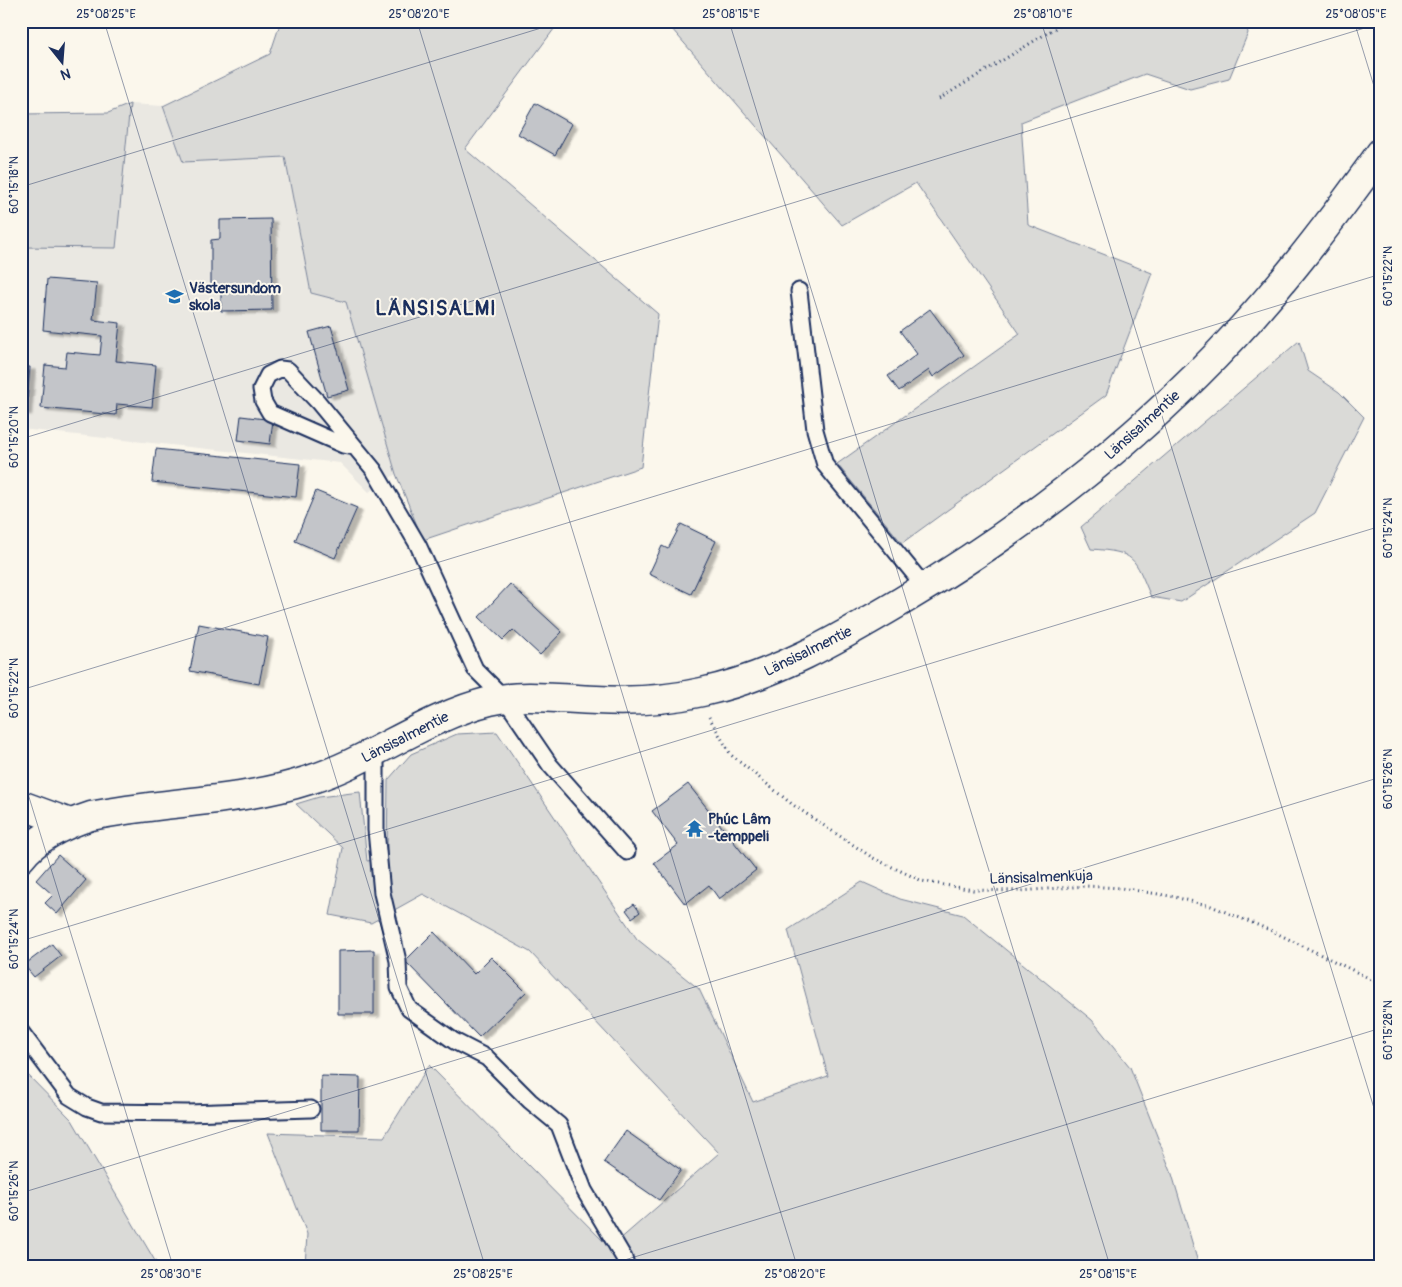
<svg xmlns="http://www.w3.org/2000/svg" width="1402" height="1287" font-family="Pangolin,sans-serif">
<defs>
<filter id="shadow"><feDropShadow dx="5.5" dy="3" stdDeviation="1" flood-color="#0004"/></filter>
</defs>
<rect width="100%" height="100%" fill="#fbf7ec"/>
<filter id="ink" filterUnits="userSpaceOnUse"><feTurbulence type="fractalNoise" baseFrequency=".02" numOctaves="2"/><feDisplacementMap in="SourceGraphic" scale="10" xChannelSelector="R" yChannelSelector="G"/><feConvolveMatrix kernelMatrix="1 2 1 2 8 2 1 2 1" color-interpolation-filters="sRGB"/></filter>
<g filter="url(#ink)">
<path fill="#eae8e2" d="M 130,104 L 163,106 L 183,162 L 285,157 L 311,293 L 346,302 L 396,474 L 369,492 L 340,463 L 21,429 L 21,114 L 108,113 Z"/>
<path fill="#dadad7" stroke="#7a849a" d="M 281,21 L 560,21 L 465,149 L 658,314 L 641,467 L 423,540 L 396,474 L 346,302 L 311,293 L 285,157 L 183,162 L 163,106 L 270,54 Z
M 665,21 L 1245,21 L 1248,33 L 1229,79 L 1190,89 L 1145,74 L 1021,122 L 1028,225 L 1152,273 L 1106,395 L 902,543 L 837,464 L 1020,334 L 916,183 L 842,225 Z
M 130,104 L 116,248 L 21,247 L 21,114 L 108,113 Z
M 1299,341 L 1308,371 L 1339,392 L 1364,417 L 1315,513 L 1181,602 L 1151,597 C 1134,557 1136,552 1091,549 L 1081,527 Z
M 497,732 L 637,939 L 699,989 L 753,1102 L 828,1076 L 788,930 L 862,882 L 900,899 L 963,915 L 1092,1020 L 1130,1067 L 1172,1174 L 1199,1266 L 305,1266 L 307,1234 L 268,1133 L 384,1137 L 429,1065 L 610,1248 L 719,1153 L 530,952 L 423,894 L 371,923 L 330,915 L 343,848 L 296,804 L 319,797 L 360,792 L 367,861 L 387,858 L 388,780 L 411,754 L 457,734 Z
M 21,1068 L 72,1120 L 158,1266 L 21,1266 Z"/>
<path fill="#c3c5c9" stroke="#1b2f5e" filter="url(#shadow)" d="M 535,103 L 572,124 L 555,155 L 518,134 Z
M 271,219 L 272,310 L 221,311 L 221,286 L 211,286 L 211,240 L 220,239 L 220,220 Z
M 47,279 L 97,283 L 93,320 L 120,323 L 116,361 L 156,365 L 152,407 L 117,404 L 116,415 L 41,408 L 45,365 L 65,367 L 67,352 L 100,355 L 102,336 L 43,330 Z
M 930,309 L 964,355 L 933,377 L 929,370 L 899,391 L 888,376 L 917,354 L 900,331 Z
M 331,326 L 349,390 L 327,396 L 309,332 Z
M 21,367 L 30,367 L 26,412 L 21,411 Z
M 241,416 L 273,420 L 270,444 L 238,440 Z
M 156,449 L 300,464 L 296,497 L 152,482 Z
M 316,491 L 357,508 L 335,558 L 295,541 Z
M 681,524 L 716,541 L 691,594 L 649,574 L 662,546 L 668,549 Z
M 510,584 L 562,632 L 540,655 L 513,630 L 503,640 L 479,617 Z
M 199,624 L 268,637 L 259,684 L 190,671 Z
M 688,784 L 756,870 L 719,899 L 709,885 L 685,904 L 654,863 L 678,845 L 652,811 Z
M 58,855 L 86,880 L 57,914 L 45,903 L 53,895 L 36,880 Z
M 634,904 L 640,912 L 632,918 L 626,910 Z
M 434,932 L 474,974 L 491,957 L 526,992 L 479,1037 L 405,961 Z
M 52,944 L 61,956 L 34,977 L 24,965 Z
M 374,950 L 374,1014 L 338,1014 L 338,951 Z
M 321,1076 L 360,1077 L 359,1130 L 321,1130 Z
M 626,1131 L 681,1170 L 659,1200 L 604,1162 Z"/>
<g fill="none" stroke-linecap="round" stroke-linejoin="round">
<defs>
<path id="lane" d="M 799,291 L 815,430 L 825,465 L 925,587
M 355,447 L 343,445 L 270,413 L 263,401 L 261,389 L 268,375 L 280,369 L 288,370 L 318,402 L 374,470 L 418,545 L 475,669 L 505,699 L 550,765 L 627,852
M 376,751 L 376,830 L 382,893 L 398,961 L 399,988 L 409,1009 L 454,1041 L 487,1058 L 530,1101 L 559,1125 L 584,1190 L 624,1258 L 626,1266
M 21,1032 L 69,1096 L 87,1107 L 101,1112 L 188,1113 L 311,1109"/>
<path id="street" d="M 21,805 L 70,823"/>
<path id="secondary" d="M 21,858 C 38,836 66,824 91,816 C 163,801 239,803 309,780 C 372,760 425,717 490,701 C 524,693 561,699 596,700 C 631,702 667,700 702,692 C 775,676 838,639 902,601 C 1009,537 1108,463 1197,375 C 1266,307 1325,230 1381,152"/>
</defs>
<use href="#lane" stroke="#1b2f5e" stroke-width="19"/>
<use href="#street" stroke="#1b2f5e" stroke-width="31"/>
<use href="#secondary" stroke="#1b2f5e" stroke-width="31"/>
<path stroke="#1b2f5e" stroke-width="3" stroke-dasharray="1 4" stroke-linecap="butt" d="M 939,99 L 1067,21
M 709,717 L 731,755 L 793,805 L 873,858 L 922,881 L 973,890 L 1020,891 L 1086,886 L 1121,888 L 1170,896 L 1211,906 L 1272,931 L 1381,984"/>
<use href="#lane" stroke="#fbf7ec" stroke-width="15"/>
<use href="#street" stroke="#fbf7ec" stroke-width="28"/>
<use href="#secondary" stroke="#fbf7ec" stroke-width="28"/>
</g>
</g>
<path fill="none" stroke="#1b2f5e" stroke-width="1" stroke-opacity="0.45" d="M 104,21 L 485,1266M 417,21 L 797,1266M 729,21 L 1110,1266M 1041,21 L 1381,1131M 1354,21 L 1381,109M 21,187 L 564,21M 21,439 L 1381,23M 21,690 L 1381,274M 21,771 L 173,1266M 21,941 L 1381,526M 21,1193 L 1381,777M 605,1266 L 1381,1028"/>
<defs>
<symbol id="school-bare" viewBox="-9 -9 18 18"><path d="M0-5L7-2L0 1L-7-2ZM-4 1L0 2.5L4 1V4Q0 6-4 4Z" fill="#1f6fb2" stroke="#fbf7ec" stroke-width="2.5" paint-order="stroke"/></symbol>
<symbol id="temple-bare" viewBox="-9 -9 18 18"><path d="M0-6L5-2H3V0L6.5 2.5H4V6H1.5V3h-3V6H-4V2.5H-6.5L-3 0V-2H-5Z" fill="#1f6fb2" stroke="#fbf7ec" stroke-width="2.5" paint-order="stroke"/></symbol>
</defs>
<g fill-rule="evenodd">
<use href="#school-bare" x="162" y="284" width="25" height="25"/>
<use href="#temple-bare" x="682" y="816" width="25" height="25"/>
</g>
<g text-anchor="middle" stroke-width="4" stroke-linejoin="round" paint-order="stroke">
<g font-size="15" font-weight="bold" fill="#1b2f5e" stroke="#fbf7ec" text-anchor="start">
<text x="189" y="293">Västersundom<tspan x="189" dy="17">skola</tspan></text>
<text x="708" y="824">Phúc Lâm<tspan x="708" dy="17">-temppeli</tspan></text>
</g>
<g font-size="15" fill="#1b2f5e" stroke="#fbf7ec">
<text transform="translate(1142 425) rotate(-42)" y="5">Länsisalmentie</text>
<text transform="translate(808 651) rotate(-26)" y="5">Länsisalmentie</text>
<text transform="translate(405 737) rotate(-27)" y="5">Länsisalmentie</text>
<text transform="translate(1041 877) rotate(-2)" y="5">Länsisalmenkuja</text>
</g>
<g font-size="20" font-weight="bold" letter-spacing="1" fill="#1b2f5e" stroke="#fbf7ec">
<text x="436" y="315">LÄNSISALMI</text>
</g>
</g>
<rect width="1402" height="1287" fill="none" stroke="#fbf7ec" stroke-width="55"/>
<g transform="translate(62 62) rotate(163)" stroke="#fbf7ec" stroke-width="4" paint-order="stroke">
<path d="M0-4L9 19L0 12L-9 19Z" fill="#1b2f5e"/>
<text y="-8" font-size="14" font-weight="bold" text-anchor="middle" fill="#1b2f5e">N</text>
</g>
<rect x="28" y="28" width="1346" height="1232" fill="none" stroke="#1b2f5e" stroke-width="2"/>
<g font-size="12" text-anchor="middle" fill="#1b2f5e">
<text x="106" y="18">25°08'25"E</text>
<text x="419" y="18">25°08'20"E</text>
<text x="731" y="18">25°08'15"E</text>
<text x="1043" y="18">25°08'10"E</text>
<text x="1356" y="18">25°08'05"E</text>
<text transform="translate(14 185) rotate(-90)" y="4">60°15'18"N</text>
<text transform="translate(1388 276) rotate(-90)" y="4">60°15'22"N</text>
<text transform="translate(14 437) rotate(-90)" y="4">60°15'20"N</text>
<text transform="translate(1388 528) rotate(-90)" y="4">60°15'24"N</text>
<text transform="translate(14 688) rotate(-90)" y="4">60°15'22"N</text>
<text transform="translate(1388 779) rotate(-90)" y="4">60°15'26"N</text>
<text transform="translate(14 939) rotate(-90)" y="4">60°15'24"N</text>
<text transform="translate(1388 1030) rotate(-90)" y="4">60°15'28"N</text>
<text transform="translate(14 1191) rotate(-90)" y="4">60°15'26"N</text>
<text x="171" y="1278">25°08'30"E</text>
<text x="483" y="1278">25°08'25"E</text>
<text x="795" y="1278">25°08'20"E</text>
<text x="1108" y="1278">25°08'15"E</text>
</g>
</svg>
